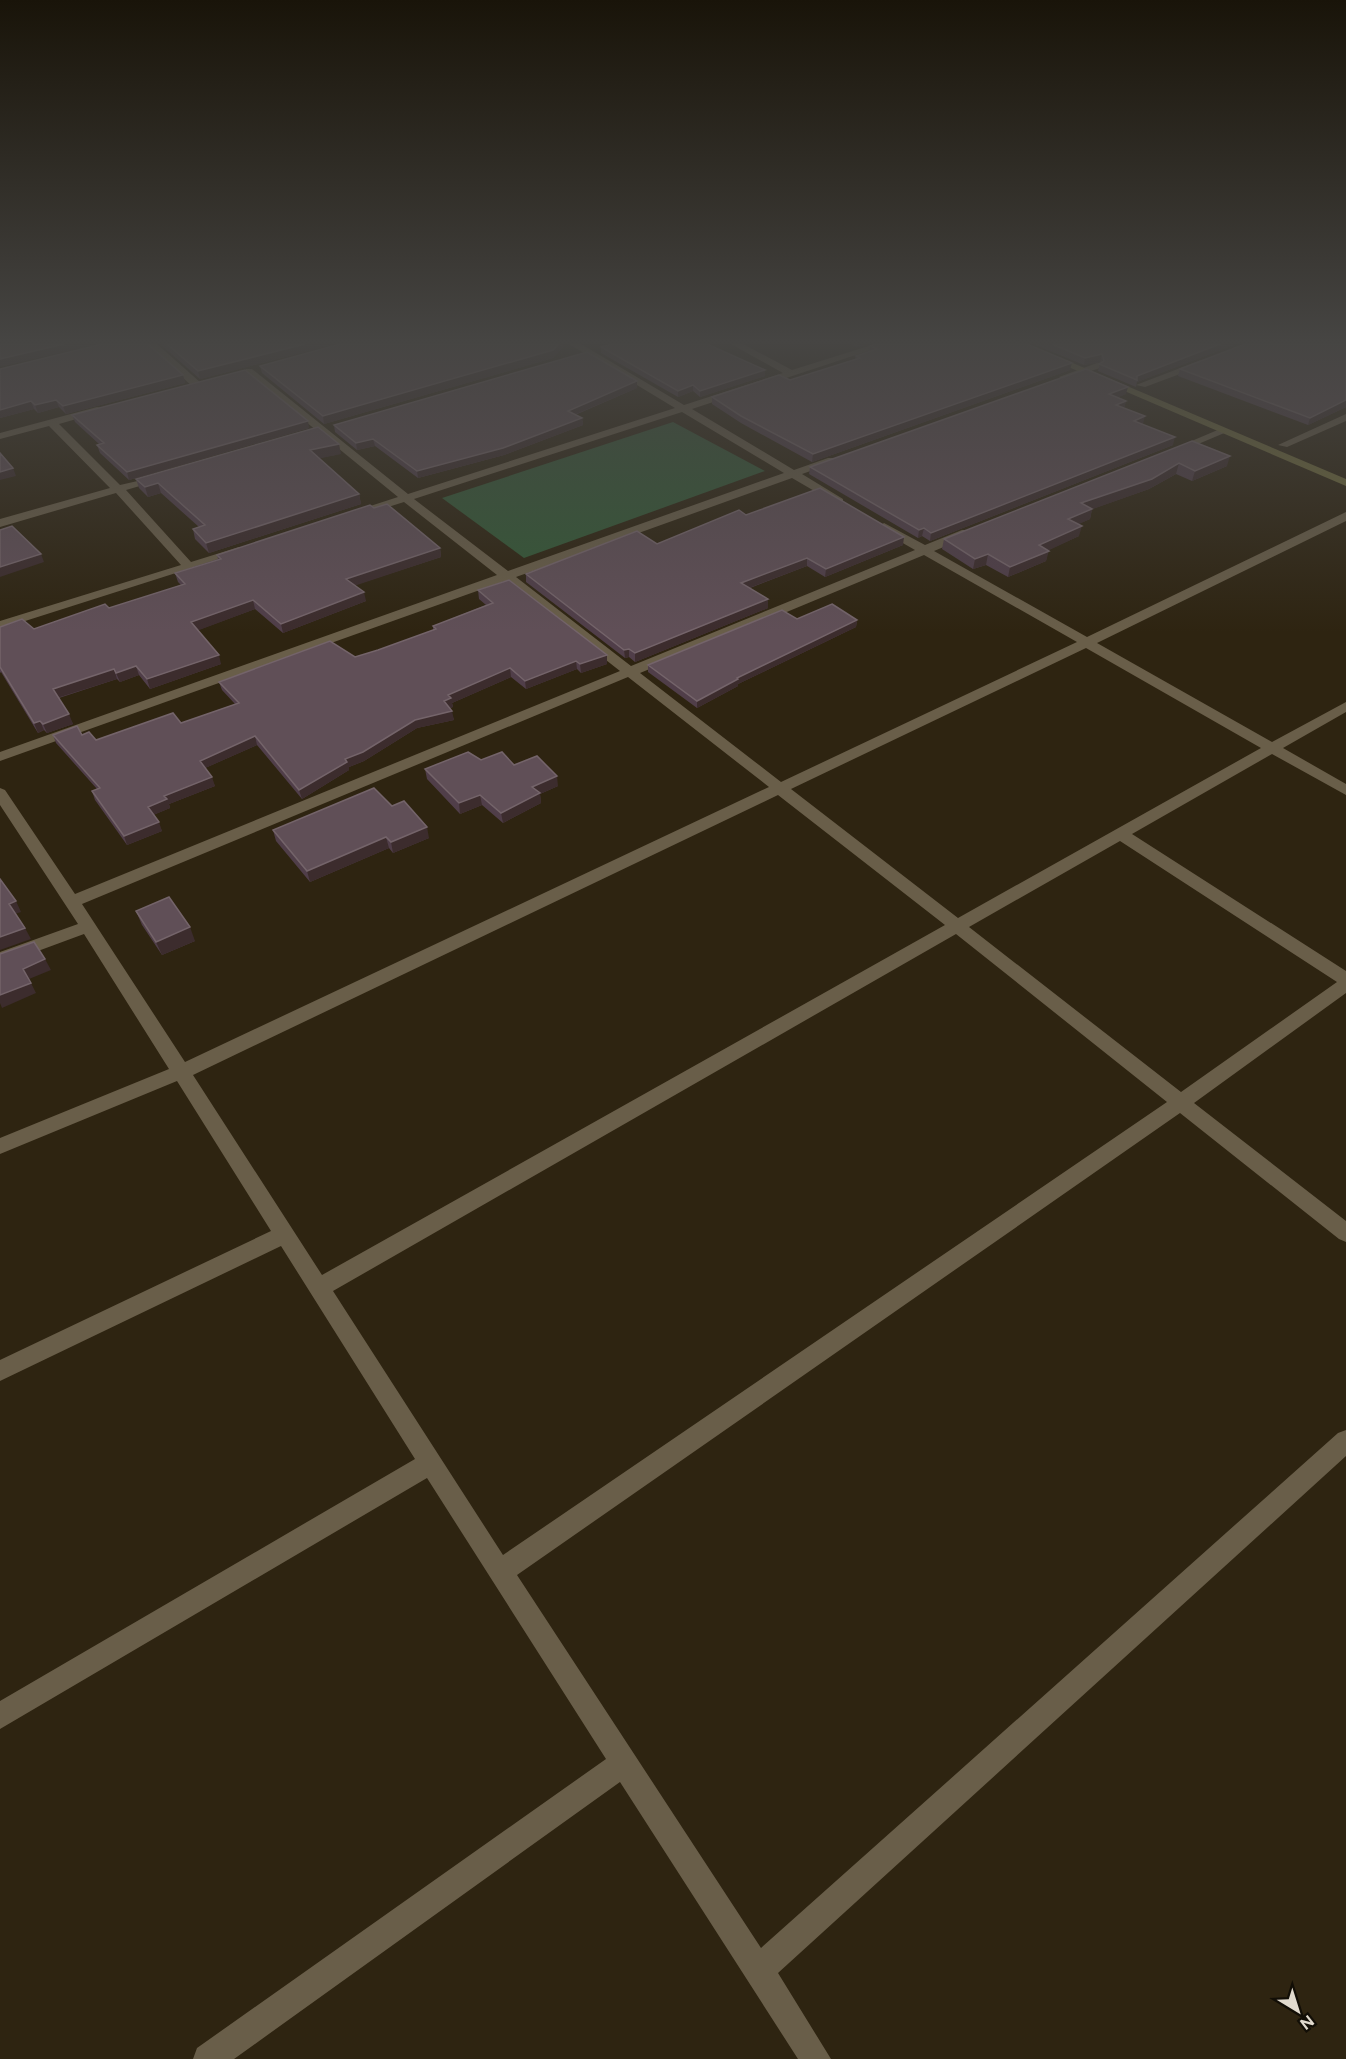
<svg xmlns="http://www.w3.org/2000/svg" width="1346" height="2059" font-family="Figtree,sans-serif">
<rect width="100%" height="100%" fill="#2e2411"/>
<path fill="#345937" d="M 673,422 L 765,471 L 524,558 L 442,498 Z"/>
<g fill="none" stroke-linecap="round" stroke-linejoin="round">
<path fill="#695e49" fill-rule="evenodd" d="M 146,344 L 157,344 L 201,383 L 201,387 L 193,387 Z
M 569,344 L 581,344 L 684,405 L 783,373 L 731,344 L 743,344 L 792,370 L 875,344 L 889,344 L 692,409 L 794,470 L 828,458 L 836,458 L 836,462 L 802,474 L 843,499 L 843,503 L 835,503 L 792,478 L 516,577 L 631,666 L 915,550 L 880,530 L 878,527 L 884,523 L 925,545 L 962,530 L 970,530 L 970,536 L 934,551 L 1087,637 L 1346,512 L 1346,521 L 1097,643 L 1272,742 L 1346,702 L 1346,712 L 1283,748 L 1346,784 L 1346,795 L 1272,754 L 1132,834 L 1346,971 L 1346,993 L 1194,1103 L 1346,1221 L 1346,1242 L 1339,1239 L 1180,1113 L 517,1575 L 761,1948 L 1338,1433 L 1346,1430 L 1346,1456 L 778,1973 L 831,2059 L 798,2059 L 620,1782 L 234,2059 L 193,2059 L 197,2048 L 606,1759 L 427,1478 L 0,1729 L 0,1701 L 415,1459 L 281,1246 L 0,1381 L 0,1360 L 271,1231 L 177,1081 L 0,1154 L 0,1138 L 169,1069 L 84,934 L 0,965 L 0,952 L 78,924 L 0,805 L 0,788 L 5,790 L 75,894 L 620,671 L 505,581 L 0,761 L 0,752 L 497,575 L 404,502 L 366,514 L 358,514 L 358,510 L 398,497 L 246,373 L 246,369 L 252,369 L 408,494 L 675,408 ZM 682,412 L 784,473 L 508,571 L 414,499 ZM 924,555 L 1077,642 L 781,782 L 640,673 ZM 1086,648 L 1261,748 L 958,918 L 791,789 ZM 628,677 L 769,787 L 185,1062 L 82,904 ZM 778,795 L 945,925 L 322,1275 L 193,1075 ZM 1120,841 L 1337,982 L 1181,1092 L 969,927 ZM 956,934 L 1167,1102 L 503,1555 L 333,1291 Z
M 1201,360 L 1206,363 L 1204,365 L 1145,387 L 1136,385 Z
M 1097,363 L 1100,364 L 1100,368 L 1064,380 L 1059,377 Z
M 97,407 L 101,408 L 101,412 L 59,424 L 120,485 L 164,475 L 164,479 L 126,490 L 191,562 L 239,547 L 245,551 L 0,629 L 0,621 L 181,565 L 116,493 L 0,527 L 0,519 L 110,488 L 49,426 L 0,439 L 0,433 Z
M 1346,414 L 1346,421 L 1287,447 L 1278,445 Z
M 1220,429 L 1229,431 L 1177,453 L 1168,451 Z"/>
<path fill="#736e3d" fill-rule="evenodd" d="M 1015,344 L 1028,344 L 1346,479 L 1346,486 Z"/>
</g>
<path fill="#503e49" d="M 160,344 L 335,344 L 200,379 Z
M 850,344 L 868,344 L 857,347 Z
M 1033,344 L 1236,344 L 1137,382 L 1136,387 L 1098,371 L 1100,363 L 1100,362 L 1084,365 Z
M 1346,344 L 1346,407 L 1308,425 L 1178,376 L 1180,369 Z
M 870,346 L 1070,370 L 812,462 L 741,423 L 712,404 L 712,397 L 790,380 L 855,359 L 856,356 L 869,351 Z
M 563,347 L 553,358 L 324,424 L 262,373 L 260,366 Z
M 601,347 L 765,370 L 765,376 L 700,397 L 693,391 L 678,397 L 601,353 Z
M 0,369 L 183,375 L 185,383 L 66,414 L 59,407 L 38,413 L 34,409 L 0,418 Z
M 637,388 L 575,415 L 582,418 L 583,425 L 504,455 L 418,478 L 375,446 L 357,450 L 335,432 L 334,425 Z
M 1126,394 L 1118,397 L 1126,401 L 1124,408 L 1143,424 L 1142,424 L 1173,445 L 930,541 L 922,536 L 918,538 L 809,474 L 810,467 Z
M 72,415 L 309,428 L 129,480 L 100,453 L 97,445 L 99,444 L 75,422 Z
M 1192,441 L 1227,466 L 1192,481 L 1176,474 L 1149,489 L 1092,509 L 1090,519 L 1078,524 L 1079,536 L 1048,550 L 1046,561 L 1008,577 L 986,565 L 973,569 L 942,549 L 944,539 Z
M 341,454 L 319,458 L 359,494 L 361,504 L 209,553 L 195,539 L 193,529 L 199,527 L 161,493 L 148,497 L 139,488 L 136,479 Z
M 374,508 L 440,548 L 441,557 L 355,585 L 366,601 L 283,633 L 255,609 L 198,630 L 221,664 L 150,689 L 139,675 L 120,682 L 117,679 L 59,698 L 73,724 L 47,733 L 44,730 L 38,733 L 1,672 L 0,673 L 0,627 L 34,629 L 109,608 L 181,585 L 178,582 L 175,573 L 218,559 L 217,555 Z
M 746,515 L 903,545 L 825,577 L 807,566 L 750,588 L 768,608 L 635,662 L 629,657 L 625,658 L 526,582 L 526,574 L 657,544 Z
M 478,590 L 607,655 L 607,664 L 581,673 L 577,669 L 526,689 L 511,677 L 452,703 L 453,707 L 450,708 L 454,720 L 417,728 L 364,761 L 349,767 L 349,770 L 302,799 L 257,745 L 205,768 L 215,786 L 169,804 L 170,808 L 153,815 L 162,831 L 127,845 L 95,800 L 92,791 L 97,789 L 56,743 L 53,735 L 82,735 L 96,740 L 181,723 L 235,704 L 222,690 L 219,682 L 355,657 L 378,650 L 433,630 L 433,626 L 486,605 L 479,599 Z
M 797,619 L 857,620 L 856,627 L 738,684 L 738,686 L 697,708 L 648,672 L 648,665 Z
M 481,760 L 514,765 L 558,786 L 540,794 L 541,803 L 503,823 L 482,805 L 460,814 L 427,779 L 425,769 Z
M 392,806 L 429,838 L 393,853 L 389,848 L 310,882 L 276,841 L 273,830 Z
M 136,911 L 195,941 L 162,955 L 142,925 Z"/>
<path fill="#3c2c2d" d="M 64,344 L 98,344 L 0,367 L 0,359 Z
M 305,344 L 335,344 L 200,379 L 198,371 Z
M 559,344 L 563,344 L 563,347 L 553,358 L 324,424 L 323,416 Z
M 858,344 L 868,344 L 857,347 Z
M 1220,344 L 1236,344 L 1137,382 L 1137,376 Z
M 1102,354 L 1100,362 L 1084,365 L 1085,358 Z
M 1072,363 L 1070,370 L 812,462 L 813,454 Z
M 765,370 L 765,376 L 700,397 L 700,391 Z
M 183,375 L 185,383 L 66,414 L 63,406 Z
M 637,381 L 637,388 L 569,417 L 568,411 Z
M 693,385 L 693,391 L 678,397 L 678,391 Z
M 1128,387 L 1126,394 L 1108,401 L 1109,394 Z
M 56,400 L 59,407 L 38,413 L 35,405 Z
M 1346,400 L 1346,407 L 1308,425 L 1310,418 Z
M 31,401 L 34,409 L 0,418 L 0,410 Z
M 1126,401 L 1124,408 L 1116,405 Z
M 1145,416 L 1143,424 L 1132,429 L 1134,421 Z
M 582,418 L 583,425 L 504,455 L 418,478 L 417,471 Z
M 308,421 L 309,428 L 129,480 L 127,472 Z
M 1175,437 L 1173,445 L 930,541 L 931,533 Z
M 373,439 L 375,446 L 357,450 L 356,443 Z
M 339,444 L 341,454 L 312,460 L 310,450 Z
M 1230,456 L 1227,466 L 1192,481 L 1195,471 Z
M 1179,463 L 1176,474 L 1149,489 L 1079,514 L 1081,503 Z
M 13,468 L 16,476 L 0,480 L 0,472 Z
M 158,483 L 161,493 L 148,497 L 145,487 Z
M 359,494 L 361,504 L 209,553 L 206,543 Z
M 1092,509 L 1090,519 L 1066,530 L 1068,519 Z
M 1082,526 L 1079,536 L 1041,554 L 1049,551 L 1046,561 L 1008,577 L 1010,567 L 1039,545 Z
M 924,528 L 922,536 L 918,538 L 919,530 Z
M 904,537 L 903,545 L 825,577 L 826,569 Z
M 440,548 L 441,557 L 348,588 L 346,579 Z
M 41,554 L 44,562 L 0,577 L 0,567 Z
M 988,554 L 986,565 L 973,569 L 975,559 Z
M 807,558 L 807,566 L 741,591 L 741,583 Z
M 364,592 L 366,601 L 283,633 L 281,624 Z
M 768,599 L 768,608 L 635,662 L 635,653 Z
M 253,600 L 255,609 L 194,632 L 191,622 Z
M 857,620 L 856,627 L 738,684 L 738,686 L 697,708 L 697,701 L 737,678 Z
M 629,649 L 629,657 L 625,658 L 624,650 Z
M 219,655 L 221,664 L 150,689 L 147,679 Z
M 607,655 L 607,664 L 581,673 L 580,664 Z
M 576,661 L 577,669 L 526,689 L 525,681 Z
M 136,666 L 139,675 L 120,682 L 116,673 Z
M 510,668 L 511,677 L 452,703 L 453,707 L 445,710 L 444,701 L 448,695 Z
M 114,669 L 117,679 L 57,698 L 53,689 Z
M 452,711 L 454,720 L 417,728 L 364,761 L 349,767 L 349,770 L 302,799 L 299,790 L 345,759 L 415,720 Z
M 69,714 L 73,724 L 47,733 L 43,724 Z
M 40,721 L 44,730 L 38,733 L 34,723 Z
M 255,736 L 257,745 L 203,769 L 200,761 Z
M 557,776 L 558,786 L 540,794 L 541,803 L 503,823 L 501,813 L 532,787 Z
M 212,777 L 215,786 L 169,804 L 170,808 L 151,816 L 148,807 L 164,796 Z
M 480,795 L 482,805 L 460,814 L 459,803 Z
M 159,822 L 162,831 L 127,845 L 124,836 Z
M 427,827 L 429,838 L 393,853 L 391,842 Z
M 386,837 L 389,848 L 310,882 L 307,871 Z
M 16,901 L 21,912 L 15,914 L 9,904 Z
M 190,927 L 195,941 L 162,955 L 156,942 Z
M 25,928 L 31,939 L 0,950 L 0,937 Z
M 45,959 L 51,970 L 29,979 L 23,969 Z
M 31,983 L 36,993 L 2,1008 L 0,1003 L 0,995 Z"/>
<path fill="#604f57" stroke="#74646a" stroke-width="1.5" d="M 0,344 L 64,344 L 0,359 Z
M 102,344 L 148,344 L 183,375 L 63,406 L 56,400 L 35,405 L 31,401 L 0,410 L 0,369 Z
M 167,344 L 305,344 L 198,371 Z
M 340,344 L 559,344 L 553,350 L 323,416 L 260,366 Z
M 612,344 L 707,344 L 765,370 L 700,391 L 693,385 L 678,391 L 601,347 Z
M 875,344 L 1027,344 L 1072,363 L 813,454 L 741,416 L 712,397 L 779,375 L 790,380 L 860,358 L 856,356 L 877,349 L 870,346 Z
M 1052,344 L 1220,344 L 1137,376 L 1137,380 L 1099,364 L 1104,361 L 1102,354 L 1085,358 Z
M 1245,344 L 1346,344 L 1346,400 L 1310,418 L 1180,369 Z
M 587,352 L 637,381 L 568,411 L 582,418 L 503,448 L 417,471 L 373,439 L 356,443 L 334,425 Z
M 1086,369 L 1128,387 L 1109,394 L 1126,401 L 1116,405 L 1145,416 L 1134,421 L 1175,437 L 931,533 L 924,528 L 919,530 L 810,467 Z
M 245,370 L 308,421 L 127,472 L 97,445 L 104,443 L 72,415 Z
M 318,427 L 339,444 L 310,450 L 359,494 L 206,543 L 193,529 L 205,525 L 158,483 L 145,487 L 136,479 Z
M 1192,441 L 1230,456 L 1195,471 L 1179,463 L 1152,479 L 1081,503 L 1092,509 L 1068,519 L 1082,526 L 1039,545 L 1049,551 L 1010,567 L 988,554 L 975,559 L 944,539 Z
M 0,453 L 13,468 L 0,472 Z
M 820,488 L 904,537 L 826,569 L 807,558 L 741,583 L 768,599 L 635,653 L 629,649 L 624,650 L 526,574 L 637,531 L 657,544 L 739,510 L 746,515 Z
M 387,504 L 440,548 L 346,579 L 364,592 L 281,624 L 253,600 L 191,622 L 219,655 L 147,679 L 136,666 L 116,673 L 114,669 L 53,689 L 69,714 L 43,724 L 40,721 L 34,723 L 0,667 L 0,627 L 22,619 L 34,629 L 105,604 L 109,608 L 185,584 L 175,573 L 221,559 L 217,555 L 370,505 L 374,508 Z
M 12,526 L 41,554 L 0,567 L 0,530 Z
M 509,580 L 607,655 L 580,664 L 576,661 L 525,681 L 510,668 L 448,695 L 451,698 L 444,701 L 452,711 L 415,720 L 363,752 L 345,759 L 347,762 L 299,790 L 255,736 L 200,761 L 212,777 L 164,796 L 167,799 L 148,807 L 159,822 L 124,836 L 92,791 L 100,788 L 53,735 L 77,726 L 82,735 L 89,732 L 96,740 L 173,713 L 181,723 L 239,703 L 219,682 L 330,641 L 355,657 L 378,650 L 436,629 L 433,626 L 493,603 L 478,590 Z
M 832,604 L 857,620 L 737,678 L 738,679 L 697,701 L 648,665 L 782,610 L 797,619 Z
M 468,752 L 481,760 L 502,752 L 514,765 L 537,756 L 557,776 L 532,787 L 540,793 L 501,813 L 480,795 L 459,803 L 425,769 Z
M 374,788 L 392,806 L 404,801 L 427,827 L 391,842 L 386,837 L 307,871 L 273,830 Z
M 0,879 L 16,901 L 9,904 L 25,928 L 0,937 Z
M 169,897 L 190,927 L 156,942 L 136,911 Z
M 34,942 L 45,959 L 23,969 L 31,983 L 0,995 L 0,954 Z"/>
<linearGradient id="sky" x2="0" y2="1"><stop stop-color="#191409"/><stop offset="0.54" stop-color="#464543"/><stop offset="1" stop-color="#464543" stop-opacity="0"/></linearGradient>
<rect width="1346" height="632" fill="url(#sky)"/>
<g transform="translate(1298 2011) rotate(142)" stroke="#120e06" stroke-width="4.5" paint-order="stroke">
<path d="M0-4.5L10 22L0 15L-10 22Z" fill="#e1dace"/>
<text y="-9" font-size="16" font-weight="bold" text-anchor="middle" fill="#e1dace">N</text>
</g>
</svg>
